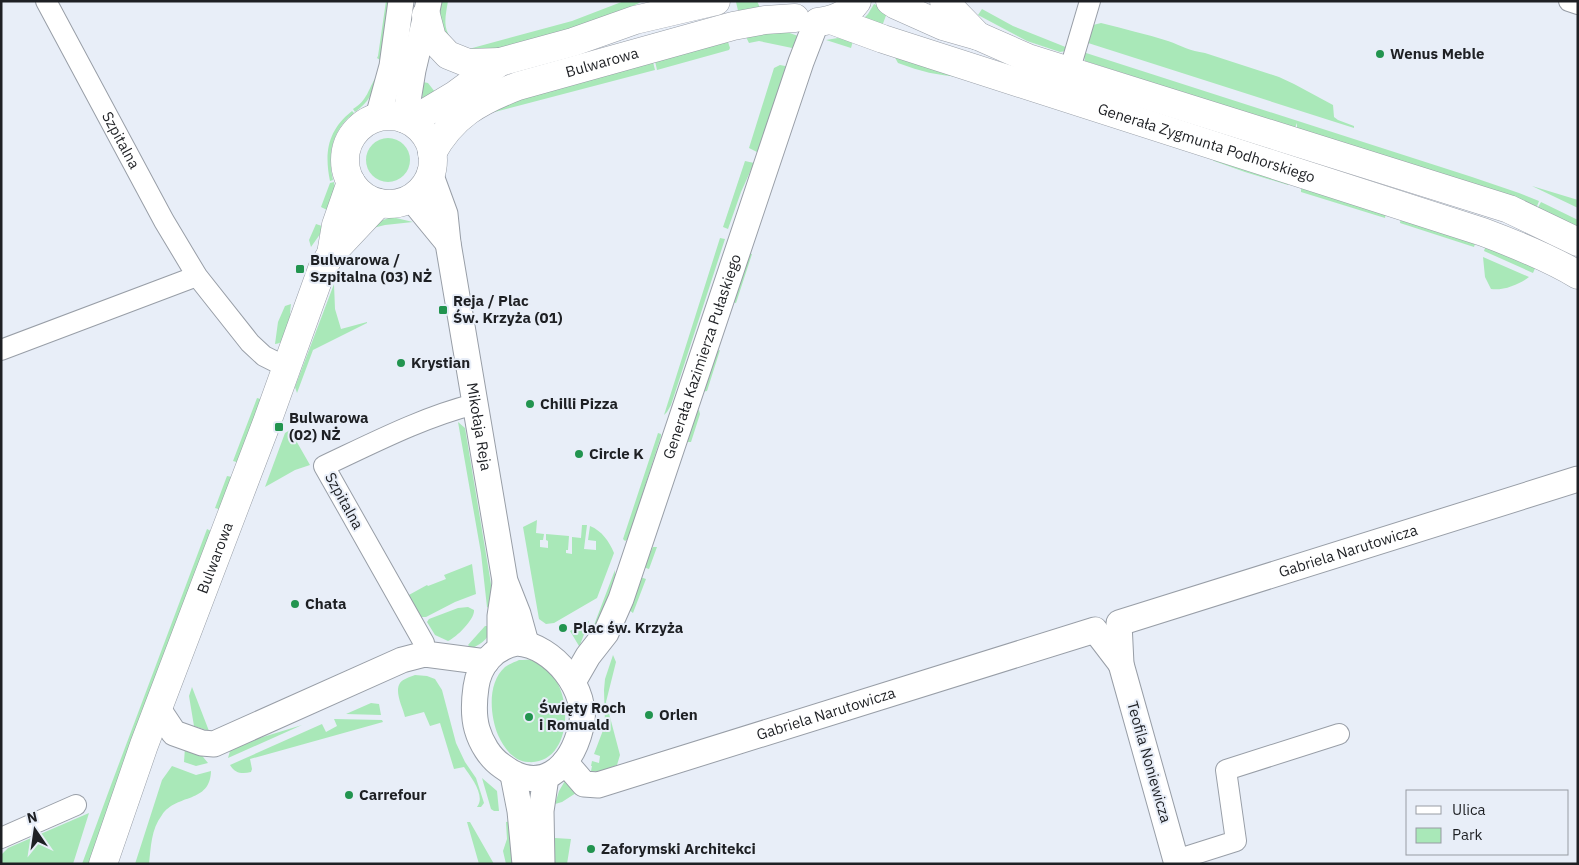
<svg xmlns="http://www.w3.org/2000/svg" width="1579" height="865" font-family="'IBM Plex Sans',sans-serif">
<rect width="100%" height="100%" fill="#e8eef8"/>
<path fill="#a9e8b8" d="M 386,1 L 390,1 L 380,60 L 377,58 L 378,56 Z
M 437,1 L 448,1 C 446,14 442,27 451,38 L 446,45 L 435,17 Z
M 624,1 L 643,1 C 593,28 536,40 482,55 L 465,50 L 572,21 Z
M 740,1 L 757,1 L 762,12 L 740,19 L 736,2 Z
M 874,4 L 888,10 L 881,29 L 861,21 L 868,14 Z
M 982,9 L 1013,26 L 1068,48 L 1066,51 L 1060,52 L 1027,41 L 978,15 Z
M 1101,23 C 1124,29 1146,34 1168,41 C 1182,46 1190,51 1205,53 L 1279,77 L 1294,84 L 1333,105 L 1334,117 L 1338,120 L 1354,126 L 1354,128 L 1085,42 L 1093,25 Z
M 784,31 L 801,37 L 797,49 L 759,41 L 749,43 L 746,37 Z
M 838,38 L 853,41 L 851,48 L 826,40 Z
M 728,42 L 730,48 L 729,50 L 657,70 L 655,61 Z
M 1083,52 L 1472,177 L 1519,193 L 1539,201 L 1536,209 L 1297,129 L 1297,123 L 1295,128 L 1085,61 Z
M 893,54 L 961,77 C 936,75 922,72 898,63 Z
M 653,62 L 655,70 L 487,114 L 495,106 Z
M 780,65 L 790,67 L 759,153 L 749,148 L 774,68 Z
M 376,77 L 378,77 C 374,92 368,103 355,112 L 353,109 C 368,100 368,89 376,77 Z
M 423,82 L 428,83 L 439,97 L 422,103 Z
M 352,111 L 354,113 C 332,129 327,155 333,180 L 330,181 C 324,152 328,130 352,111 Z
M366 160a22 22 0 1 1 44 0a22 22 0 1 1-44 0Z
M 1212,159 L 1289,181 L 1288,185 L 1245,172 L 1214,161 Z
M 745,161 L 754,163 L 741,192 L 728,229 L 723,227 Z
M 334,182 L 335,190 L 333,213 L 321,207 L 330,183 Z
M 1532,186 L 1578,200 L 1578,208 Z
M 1301,187 L 1386,212 L 1385,218 L 1301,192 Z
M 1541,202 L 1578,220 L 1578,229 L 1537,209 Z
M 1401,217 L 1476,240 L 1474,247 L 1400,223 Z
M 389,218 L 396,218 L 413,222 L 385,225 L 365,230 L 377,222 Z
M 316,224 L 325,227 L 311,247 L 309,240 Z
M 720,238 L 725,239 L 671,405 L 667,412 L 664,415 Z
M 1486,245 L 1536,266 L 1533,273 L 1484,251 Z
M 746,253 L 752,254 L 736,303 L 728,301 Z
M 1483,257 L 1529,277 C 1520,284 1503,291 1491,289 L 1485,277 Z
M 334,284 L 335,309 L 341,329 L 367,322 L 367,323 L 313,350 L 297,393 L 295,387 Z
M 291,304 C 289,316 292,343 275,344 L 278,322 L 285,306 Z
M 720,350 L 707,391 L 701,392 L 713,352 Z
M 257,398 L 264,400 L 240,463 L 233,461 Z
M 699,410 L 700,414 L 691,442 L 687,442 L 684,439 L 694,411 Z
M 458,422 L 465,428 L 492,590 L 490,609 L 487,607 L 481,553 Z
M 290,430 L 310,465 L 295,470 L 265,487 L 285,433 Z
M 658,433 L 661,434 L 661,436 L 628,539 L 625,541 L 623,539 Z
M 227,476 L 232,477 L 222,510 L 215,508 Z
M 537,520 L 536,533 L 544,534 L 543,540 L 540,540 L 540,547 L 548,548 L 548,541 L 546,540 L 546,534 L 569,536 L 568,550 L 566,550 L 566,553 L 572,554 L 572,537 L 581,538 L 582,525 L 587,525 L 584,549 L 596,550 L 596,541 L 588,540 L 590,526 C 602,531 609,541 614,553 L 597,598 L 554,623 L 546,624 L 539,619 L 523,527 Z
M 207,529 L 213,532 L 90,864 L 82,864 L 111,785 Z
M 653,547 L 657,547 L 649,569 L 643,567 Z
M 472,564 L 476,594 L 455,602 L 426,617 L 419,617 L 407,596 L 427,585 L 428,586 L 446,579 L 444,575 Z
M 615,570 L 615,576 L 600,622 L 586,646 Z
M 640,577 L 646,579 L 633,613 L 629,610 Z
M 468,607 L 474,610 C 475,619 457,637 448,641 L 435,635 L 427,622 L 429,619 L 458,608 Z
M 589,621 L 580,645 L 579,646 L 570,631 Z
M 485,626 L 493,626 C 488,640 480,646 466,650 L 469,646 L 468,645 Z
M 613,655 L 616,662 L 606,702 L 620,755 L 617,765 C 609,768 599,774 591,771 L 592,766 L 591,766 L 592,761 L 599,763 L 600,756 L 594,754 L 605,725 L 604,690 L 605,679 Z
M 519,660 C 524,660 530,659 534,661 C 577,676 576,766 528,762 C 513,761 504,748 498,735 C 490,715 487,683 505,667 C 509,664 515,662 519,660 Z
M 415,675 L 427,676 L 435,679 L 442,690 L 456,743 L 465,762 L 476,778 L 484,803 L 481,807 L 477,807 C 486,796 471,777 464,767 L 454,769 L 440,723 L 430,726 L 424,712 L 405,717 C 403,708 394,692 400,683 C 403,679 410,677 415,675 Z
M 192,687 L 209,731 L 194,726 L 189,696 Z
M 371,703 L 379,704 L 381,715 L 346,714 Z
M 334,719 L 382,720 L 383,722 L 250,759 L 252,769 L 251,772 C 243,774 235,774 230,765 L 322,724 L 326,732 L 337,726 Z
M 302,725 L 228,758 L 230,751 L 240,744 Z
M 185,747 L 199,752 L 208,763 L 196,766 L 184,762 Z
M 172,766 L 196,775 L 211,771 C 210,804 177,793 162,815 C 151,829 151,847 149,864 L 135,864 L 162,780 Z
M 482,778 L 497,791 L 499,811 L 494,811 L 491,809 Z
M 566,779 L 576,793 L 562,802 L 555,804 L 559,791 Z
M 89,813 L 73,864 L 2,864 L 2,854 L 8,848 Z
M 512,821 L 516,864 L 506,864 L 503,851 L 507,839 L 506,822 Z
M 467,822 L 470,822 L 494,864 L 479,864 Z
M 555,838 L 571,839 L 567,864 L 554,864 L 553,840 Z"/>
<g fill="none" stroke-linecap="round" stroke-linejoin="round">
<defs>
<g id="minor">
<path id="s1" d="M 46,1 L 164,221 L 197,276 L 250,343 L 264,356 L 286,367"/>
<path d="M 1569,1 L 1578,4"/>
<path d="M 1069,72 L 1090,1"/>
<path d="M 1,350 L 197,276"/>
<path d="M 425,654 L 424,643 L 324,466 C 373,443 423,417 475,404"/>
<path d="M 1,838 L 76,805"/>
<path d="M 1176,860 L 1236,841 L 1226,770 L 1339,734"/>
</g>
<g id="tertiary">
<path d="M 378,117 L 392,66 L 401,1"/>
<path d="M 405,119 L 413,70 L 426,15 L 429,1"/>
<path id="s2" d="M 430,173 L 445,214 L 448,243 L 505,581 L 518,614 L 526,643"/>
<path d="M 411,198 L 448,243"/>
<path d="M 517,643 C 553,645 590,691 581,727 C 571,768 541,796 502,766 C 490,758 481,743 477,729 C 473,715 474,701 476,687 C 479,665 494,647 517,643 Z"/>
<path d="M 500,649 L 500,616 L 505,583"/>
<path id="s3" d="M 573,682 L 588,656 L 606,633 L 621,599 L 801,62 L 816,23"/>
<path d="M 158,709 L 174,733 L 202,743 L 214,744 L 402,660 L 425,654 L 486,662"/>
<path id="s4" d="M 565,762 L 584,784 L 598,785 L 1095,630 L 1121,664"/>
<path d="M 513,775 L 520,811 L 525,864"/>
<path d="M 542,864 L 541,811 L 546,777"/>
<path id="s5" d="M 1177,864 L 1121,664 L 1119,623 L 1578,479"/>
</g>
<g id="secondary">
<path d="M 890,1 L 896,5 L 943,26 L 978,36 L 1028,58 L 1509,209 L 1578,242"/>
<path d="M 944,1 L 978,36"/>
<path d="M 426,15 L 432,38 L 448,55 L 468,63 L 500,62"/>
<path id="s6" d="M 831,20 L 883,39 L 1483,232 C 1515,244 1548,257 1578,275"/>
<path d="M 818,22 C 834,20 847,15 857,1"/>
<circle cx="389" cy="160" r="44"/>
<path d="M 405,119 L 425,113 L 455,95 L 500,62 L 573,42 L 635,20 L 716,1"/>
<path id="s7" d="M 432,153 C 453,115 479,101 518,86 L 733,26 L 765,20 L 795,18"/>
<path d="M 331,254 L 336,225 L 351,182"/>
<path id="s8" d="M 103,864 L 144,745 L 267,422 L 322,269 L 331,254 L 379,203"/>
</g>
</defs>
<use href="#minor" stroke="#989ea7" stroke-width="22"/>
<use href="#tertiary" stroke="#989ea7" stroke-width="27"/>
<use href="#secondary" stroke="#989ea7" stroke-width="29"/>
<use href="#minor" stroke="#fff" stroke-width="20"/>
<use href="#tertiary" stroke="#fff" stroke-width="25"/>
<use href="#secondary" stroke="#fff" stroke-width="28"/>
</g>
<g fill="#22944f" stroke="#e8eef8" stroke-width="2">
<circle cx="1380" cy="54" r="5"/>
<rect x="295" y="264" width="10" height="10" rx="2.5"/>
<rect x="438" y="305" width="10" height="10" rx="2.5"/>
<circle cx="401" cy="363" r="5"/>
<circle cx="530" cy="404" r="5"/>
<rect x="274" y="422" width="10" height="10" rx="2.5"/>
<circle cx="579" cy="454" r="5"/>
<circle cx="295" cy="604" r="5"/>
<circle cx="563" cy="628" r="5"/>
<circle cx="649" cy="715" r="5"/>
<circle cx="529" cy="717" r="5"/>
<circle cx="349" cy="795" r="5"/>
<circle cx="591" cy="849" r="5"/>
</g>
<g text-anchor="middle" stroke-width="4" stroke-linejoin="round" paint-order="stroke">
<g font-size="15" font-weight="bold" fill="#1e2024" stroke="#e8eef8" text-anchor="start">
<text x="1390" y="59">Wenus Meble</text>
<text x="310" y="265">Bulwarowa /<tspan x="310" dy="17">Szpitalna (03) NŻ</tspan></text>
<text x="453" y="306">Reja / Plac<tspan x="453" dy="17">Św. Krzyża (01)</tspan></text>
<text x="411" y="368">Krystian</text>
<text x="540" y="409">Chilli Pizza</text>
<text x="289" y="423">Bulwarowa<tspan x="289" dy="17">(02) NŻ</tspan></text>
<text x="589" y="459">Circle K</text>
<text x="305" y="609">Chata</text>
<text x="573" y="633">Plac św. Krzyża</text>
<text x="539" y="713">Święty Roch<tspan x="539" dy="17">i Romuald</tspan></text>
<text x="659" y="720">Orlen</text>
<text x="359" y="800">Carrefour</text>
<text x="601" y="854">Zaforymski Architekci</text>
</g>
<g font-size="15" fill="#1e2024" stroke="#e8eef8">
<text dy="5" stroke="none"><textPath href="#s7" startOffset="199">Bulwarowa</textPath></text>
<text dy="5" stroke="none"><textPath href="#s1" startOffset="158">Szpitalna</textPath></text>
<text dy="5" stroke="none"><textPath href="#s6" startOffset="395">Generała Zygmunta Podhorskiego</textPath></text>
<text dy="5" stroke="none"><textPath href="#s3" startOffset="352">Generała Kazimierza Pułaskiego</textPath></text>
<text dy="5" stroke="none"><textPath href="#s2" startOffset="259">Mikołaja Reja</textPath></text>
<text transform="translate(344 501) rotate(61)" y="5">Szpitalna</text>
<text dy="5" stroke="none"><textPath href="#s5" startOffset="489">Gabriela Narutowicza</textPath></text>
<text dy="5" stroke="none"><textPath href="#s8" startOffset="326">Bulwarowa</textPath></text>
<text dy="5" stroke="none"><textPath href="#s4" startOffset="282">Gabriela Narutowicza</textPath></text>
<text transform="translate(1149 762) rotate(74)" y="5">Teofila Noniewicza</text>
</g>
</g>
<rect width="1579" height="865" fill="none" stroke="#1e2024" stroke-width="5"/>
<rect x="1406" y="790" width="162" height="65" fill="#e8eef8" stroke="#979ca3"/>
<rect x="1416" y="806" width="25" height="8" fill="#ffffff" stroke="#979ca3"/>
<text x="1452" y="815" font-size="15" fill="#1e2024">Ulica</text>
<rect x="1416" y="828" width="25" height="15" fill="#a9e8b8" stroke="#979ca3"/>
<text x="1452" y="840" font-size="15" fill="#1e2024">Park</text>
<g transform="translate(35 830) rotate(347)" stroke="#e8eef8" stroke-width="4" paint-order="stroke">
<path d="M0-4L9 19L0 12L-9 19Z" fill="#1e2024"/>
<text y="-8" font-size="14" font-weight="bold" text-anchor="middle" fill="#1e2024">N</text>
</g>
</svg>
